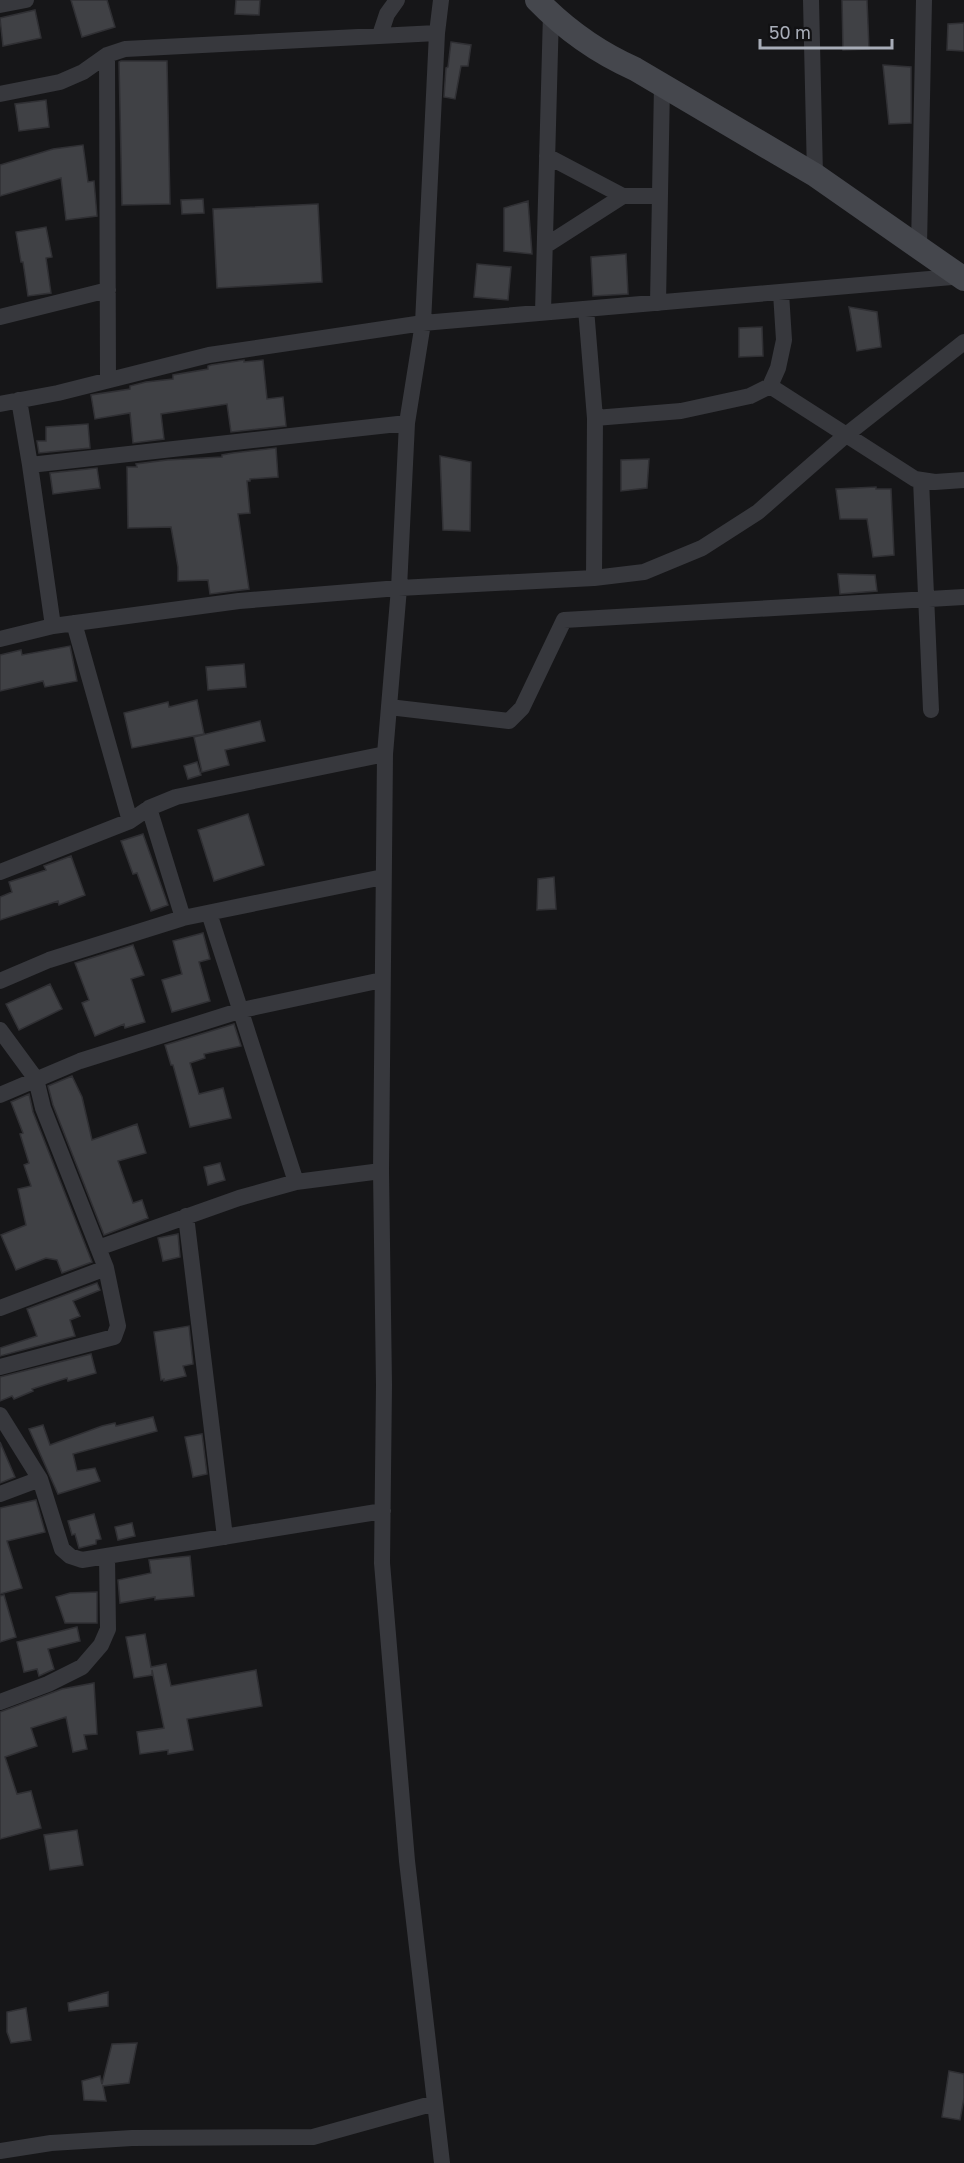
<svg xmlns="http://www.w3.org/2000/svg" width="964" height="2163" font-family="'Golos Text',sans-serif">
<rect width="100%" height="100%" fill="#161618"/>
<path fill="#404145" stroke="#303034" stroke-width="1.5" d="M 71,0 L 107,0 L 115,27 L 82,37 Z
M 236,0 L 260,0 L 259,15 L 235,14 Z
M 842,0 L 867,0 L 869,49 L 843,50 Z
M 35,10 L 41,38 L 3,46 L 0,18 Z
M 964,23 L 964,51 L 947,50 L 948,24 Z
M 451,42 L 471,45 L 468,66 L 461,66 L 455,99 L 444,97 L 446,68 L 448,67 Z
M 121,61 L 167,61 L 170,204 L 122,205 L 119,62 Z
M 883,65 L 911,67 L 911,123 L 889,124 Z
M 46,100 L 49,127 L 19,131 L 15,104 Z
M 83,145 L 88,182 L 94,181 L 97,216 L 66,220 L 61,178 L 0,196 L 0,165 L 53,149 Z
M 203,199 L 204,213 L 182,214 L 181,200 Z
M 528,201 L 532,254 L 504,251 L 504,208 Z
M 318,204 L 322,282 L 217,288 L 213,209 Z
M 46,227 L 52,257 L 46,258 L 51,293 L 28,296 L 23,262 L 21,262 L 16,232 Z
M 626,254 L 628,294 L 593,296 L 591,257 Z
M 477,264 L 511,267 L 508,300 L 474,297 Z
M 849,307 L 877,312 L 881,347 L 857,351 Z
M 762,327 L 763,356 L 739,357 L 739,328 Z
M 244,360 L 244,362 L 263,360 L 267,399 L 283,397 L 286,426 L 231,432 L 227,404 L 161,414 L 164,439 L 133,443 L 130,413 L 95,419 L 91,395 L 130,389 L 130,386 L 146,382 L 173,379 L 173,375 L 208,369 L 208,366 L 211,365 Z
M 88,424 L 90,448 L 39,453 L 37,441 L 46,441 L 46,427 Z
M 276,448 L 278,477 L 250,479 L 250,481 L 247,481 L 250,513 L 238,514 L 249,589 L 210,594 L 208,580 L 178,581 L 178,567 L 171,527 L 128,528 L 127,467 L 137,467 L 136,464 L 167,460 L 222,457 L 222,455 L 233,453 Z
M 440,456 L 471,462 L 470,531 L 443,530 Z
M 649,459 L 647,488 L 621,491 L 621,460 Z
M 97,468 L 100,488 L 53,494 L 50,473 Z
M 876,487 L 876,489 L 891,489 L 894,555 L 873,557 L 867,519 L 840,519 L 836,489 Z
M 838,574 L 875,575 L 877,591 L 840,594 Z
M 70,646 L 77,681 L 45,687 L 43,681 L 0,691 L 0,655 L 21,650 L 22,655 Z
M 244,664 L 246,687 L 208,690 L 206,667 Z
M 197,700 L 204,734 L 132,748 L 124,713 L 168,702 L 169,707 Z
M 260,721 L 265,741 L 225,750 L 229,765 L 202,772 L 194,737 Z
M 197,762 L 201,775 L 188,779 L 184,766 Z
M 248,814 L 264,865 L 214,881 L 198,830 Z
M 143,834 L 168,905 L 151,911 L 137,873 L 133,874 L 121,841 Z
M 71,856 L 85,895 L 59,905 L 58,901 L 0,920 L 0,897 L 12,892 L 9,882 L 46,870 L 44,866 Z
M 554,877 L 556,909 L 537,910 L 538,879 Z
M 203,933 L 210,959 L 199,962 L 210,1001 L 172,1012 L 162,980 L 182,974 L 173,941 Z
M 133,945 L 144,975 L 131,979 L 145,1022 L 125,1028 L 124,1024 L 95,1036 L 82,1003 L 89,1000 L 75,963 Z
M 50,984 L 62,1009 L 19,1030 L 6,1004 Z
M 234,1024 L 241,1046 L 204,1054 L 205,1058 L 190,1063 L 199,1094 L 223,1088 L 231,1118 L 190,1127 L 173,1065 L 171,1065 L 165,1045 Z
M 72,1076 L 82,1097 L 92,1140 L 137,1124 L 146,1153 L 118,1161 L 133,1203 L 142,1200 L 148,1218 L 104,1235 L 53,1105 L 48,1086 Z
M 29,1094 L 33,1112 L 92,1262 L 62,1273 L 57,1260 L 46,1258 L 16,1270 L 1,1235 L 26,1225 L 18,1189 L 31,1186 L 24,1165 L 29,1163 L 20,1134 L 23,1133 L 11,1102 Z
M 220,1163 L 225,1180 L 208,1185 L 204,1167 Z
M 178,1234 L 180,1257 L 163,1261 L 158,1238 Z
M 97,1283 L 100,1290 L 73,1301 L 80,1316 L 70,1320 L 75,1336 L 0,1356 L 0,1348 L 37,1336 L 27,1309 Z
M 189,1326 L 193,1364 L 183,1366 L 186,1376 L 164,1381 L 164,1379 L 161,1380 L 154,1332 Z
M 91,1354 L 96,1373 L 68,1381 L 67,1378 L 32,1389 L 33,1391 L 14,1399 L 12,1396 L 0,1401 L 0,1377 Z
M 153,1417 L 157,1431 L 73,1454 L 77,1471 L 95,1468 L 100,1481 L 58,1494 L 29,1429 L 43,1425 L 50,1445 L 102,1426 L 115,1423 L 116,1426 Z
M 202,1434 L 207,1474 L 193,1477 L 185,1437 Z
M 0,1442 L 15,1477 L 0,1483 Z
M 36,1500 L 45,1532 L 7,1541 L 22,1588 L 0,1594 L 0,1508 Z
M 94,1514 L 101,1539 L 96,1540 L 96,1544 L 79,1548 L 75,1534 L 72,1535 L 68,1521 Z
M 132,1523 L 135,1536 L 118,1540 L 115,1527 Z
M 190,1556 L 194,1596 L 155,1600 L 155,1597 L 120,1603 L 118,1580 L 151,1573 L 149,1560 Z
M 97,1592 L 97,1623 L 65,1623 L 56,1597 L 70,1593 Z
M 4,1595 L 16,1637 L 0,1642 L 0,1596 Z
M 77,1627 L 80,1641 L 48,1649 L 54,1669 L 39,1676 L 37,1669 L 24,1672 L 17,1642 Z
M 145,1634 L 151,1667 L 166,1664 L 171,1686 L 256,1670 L 262,1706 L 187,1719 L 193,1750 L 168,1754 L 168,1750 L 140,1754 L 137,1732 L 164,1728 L 152,1670 L 152,1675 L 134,1678 L 126,1637 Z
M 94,1683 L 97,1734 L 84,1735 L 87,1749 L 73,1752 L 66,1717 L 31,1728 L 37,1746 L 5,1757 L 17,1794 L 31,1791 L 41,1828 L 0,1839 L 0,1712 L 62,1689 Z
M 77,1830 L 83,1865 L 50,1870 L 44,1835 Z
M 108,1992 L 108,2006 L 69,2011 L 68,2003 Z
M 26,2008 L 31,2040 L 11,2043 L 7,2032 L 7,2012 Z
M 137,2043 L 129,2083 L 103,2086 L 106,2101 L 84,2100 L 82,2081 L 100,2076 L 102,2084 L 112,2044 Z
M 949,2071 L 964,2074 L 964,2098 L 960,2120 L 942,2117 Z"/>
<g fill="none" stroke-linecap="round" stroke-linejoin="round">
<path stroke="#37383d" stroke-width="16" d="M 441,0 L 437,33 L 423,323 L 407,423 L 399,588 L 385,754 L 381,1171 L 384,1385 L 382,1563 L 407,1861 L 442,2163
M 811,0 L 815,175
M 0,5 L 26,0
M 380,35 L 387,14 L 397,0
M 107,55 L 108,380
M 0,94 L 60,82 L 83,72 L 107,55 L 125,49 L 437,33
M 547,156 L 623,196 L 660,196
M 545,246 L 623,196
M 919,246 L 924,0
M 658,303 L 662,85
M 586,309 L 595,418 L 594,578
M 543,312 L 551,13
M 0,317 L 108,290
M 770,386 L 915,479 L 935,482 L 964,480
M 19,400 L 30,465 L 407,423
M 0,404 L 58,393 L 209,355 L 423,323 L 964,276
M 595,418 L 681,411 L 750,396 L 770,386 L 778,368 L 784,340 L 781,293
M 30,465 L 53,626
M 921,480 L 931,710
M 74,623 L 130,821
M 0,639 L 53,626 L 239,601 L 399,588 L 594,578 L 644,572 L 702,548 L 758,512 L 846,435 L 964,342
M 389,707 L 509,721 L 522,708 L 564,620 L 964,597
M 149,808 L 183,918
M 0,872 L 130,821 L 149,808 L 176,797 L 385,754
M 209,913 L 296,1182
M 0,981 L 49,960 L 183,918 L 383,877
M 0,1030 L 36,1079 L 43,1108 L 106,1268 L 118,1326 L 114,1337 L 0,1367
M 0,1095 L 80,1061 L 242,1010 L 382,980
M 186,1216 L 225,1537
M 98,1248 L 239,1198 L 296,1182 L 381,1171
M 0,1308 L 106,1268
M 0,1415 L 40,1479 L 62,1549 L 70,1556 L 82,1560 L 383,1511
M 0,1494 L 40,1479
M 0,1702 L 48,1684 L 82,1667 L 101,1645 L 108,1629 L 107,1556
M 0,2151 L 51,2143 L 132,2138 L 313,2137 L 435,2103"/>
<path stroke="#45474d" stroke-width="24" d="M 537,0 C 565,29 599,53 635,69 L 815,175 L 964,279"/>
</g>
<path d="M760 39v9h132v-9" fill="none" stroke="#a8adb8" stroke-width="3"/>
<text x="769" y="39" font-size="18" fill="#a8adb8" stroke="#111113" stroke-width="4.5" paint-order="stroke">50 m</text>
</svg>
